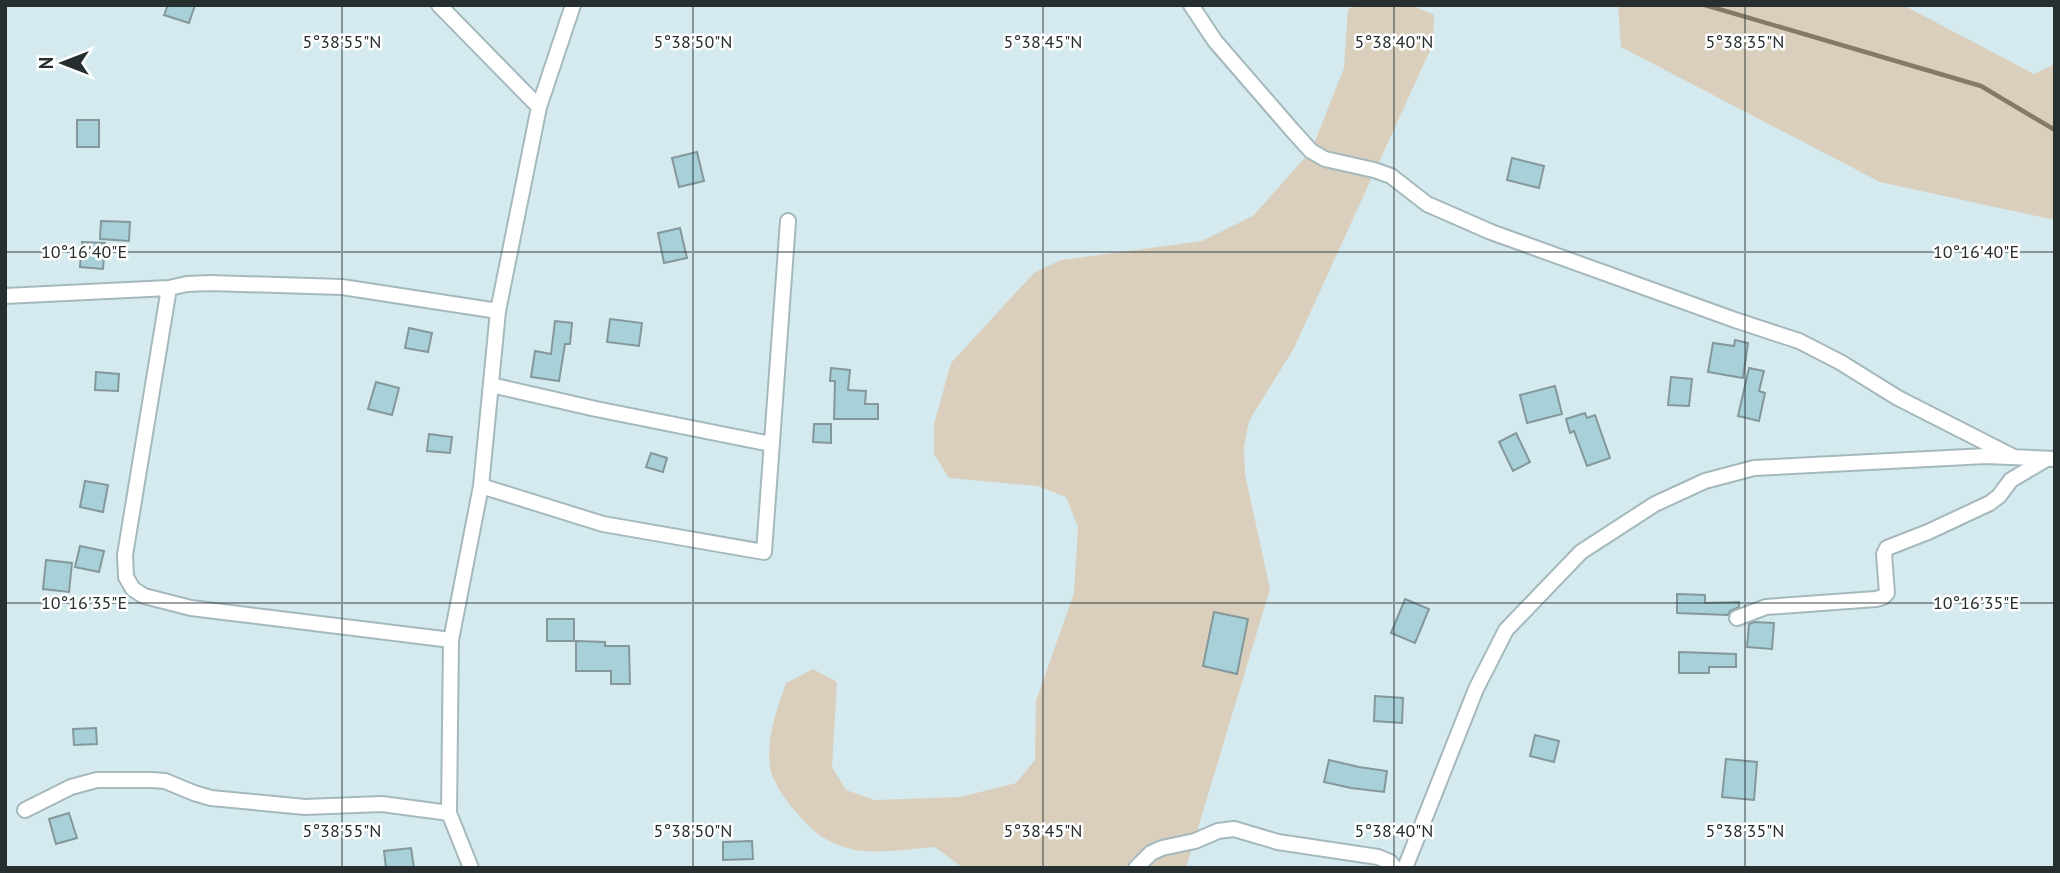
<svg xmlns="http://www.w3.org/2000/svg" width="2060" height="873" font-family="'PT Sans',sans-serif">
<rect width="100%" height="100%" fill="#d5eaef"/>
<path fill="#d9cfbc" d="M 1360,5 L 1411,5 L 1434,15 L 1433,44 L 1294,348 L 1249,421 L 1244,447 L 1245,474 L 1270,589 L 1186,868 L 963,868 L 935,847 C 909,849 880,854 855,850 C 846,848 832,843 824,838 C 806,827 773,789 770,767 C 766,739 777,709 786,683 L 813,669 L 837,682 L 832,767 L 846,790 L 875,800 L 960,797 L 1016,783 L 1035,760 L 1036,701 L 1074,593 L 1078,527 L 1066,497 L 1038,486 L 949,478 L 934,454 L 934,424 L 951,363 L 1034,273 L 1061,260 L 1202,241 L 1253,216 L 1311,151 L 1344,68 L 1348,9 Z
M 1618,5 L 1903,5 L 2034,74 L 2055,64 L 2055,220 L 1880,182 L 1621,47 Z"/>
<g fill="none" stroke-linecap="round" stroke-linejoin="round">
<path stroke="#847a67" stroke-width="4.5" d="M 1705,5 L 1981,86 L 2055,130"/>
</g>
<path fill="#a7d0d9" stroke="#84989c" stroke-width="2" d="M 168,5 L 195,5 L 189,23 L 164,15 Z
M 77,120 L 99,120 L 99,147 L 77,147 Z
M 697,152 L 704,181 L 679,187 L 672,158 Z
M 1512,158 L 1544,166 L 1539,188 L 1507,180 Z
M 101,221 L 130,222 L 129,241 L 100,239 Z
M 680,228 L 687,258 L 664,263 L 658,233 Z
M 82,242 L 105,243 L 103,269 L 80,267 Z
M 610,319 L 642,323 L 639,346 L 607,342 Z
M 555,321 L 572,323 L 570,344 L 565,344 L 559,381 L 531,377 L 535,351 L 551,354 Z
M 409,328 L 432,333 L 428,352 L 405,348 Z
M 1735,340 L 1748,343 L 1743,378 L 1708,372 L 1713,343 L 1734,346 Z
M 831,368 L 850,370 L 848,390 L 866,391 L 865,404 L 878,404 L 878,419 L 834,419 L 835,381 L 830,381 Z
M 1749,368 L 1764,371 L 1759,391 L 1765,393 L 1759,421 L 1738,416 Z
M 96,372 L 119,374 L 118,391 L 95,390 Z
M 1671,377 L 1692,379 L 1689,406 L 1668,405 Z
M 376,382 L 399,388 L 392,415 L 368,409 Z
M 1555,386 L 1562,414 L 1527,423 L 1520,395 Z
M 1585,413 L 1587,418 L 1595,415 L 1610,458 L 1587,466 L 1574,431 L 1570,433 L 1566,419 Z
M 814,424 L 831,424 L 831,443 L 813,442 Z
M 1516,433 L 1530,462 L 1513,471 L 1499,442 Z
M 429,434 L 452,437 L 450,453 L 427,451 Z
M 651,453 L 667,458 L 663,472 L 646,467 Z
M 85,481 L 108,485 L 103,512 L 80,507 Z
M 80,546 L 104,551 L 99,572 L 75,567 Z
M 46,560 L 72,563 L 69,592 L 43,589 Z
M 1677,594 L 1705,595 L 1705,603 L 1739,602 L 1739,607 L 1730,611 L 1728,615 L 1677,613 Z
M 1405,599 L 1429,609 L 1415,643 L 1391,633 Z
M 1214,612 L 1248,619 L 1237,674 L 1203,666 Z
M 547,619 L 574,619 L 574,641 L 547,641 Z
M 1754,622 L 1774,623 L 1772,649 L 1747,647 L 1749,624 Z
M 576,641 L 605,642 L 605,646 L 629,646 L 630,684 L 611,684 L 611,671 L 576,671 Z
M 1679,652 L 1736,654 L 1736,667 L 1709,667 L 1709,673 L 1679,673 Z
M 1375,696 L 1403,698 L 1402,723 L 1374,721 Z
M 96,728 L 97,744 L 74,745 L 73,729 Z
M 1535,735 L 1559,741 L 1554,762 L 1530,756 Z
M 1726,759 L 1757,762 L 1754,800 L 1722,797 Z
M 1329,760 L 1359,767 L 1387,771 L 1384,792 L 1351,788 L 1324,782 Z
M 69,813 L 77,838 L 56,844 L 49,819 Z
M 752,841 L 753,859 L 723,860 L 723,842 Z
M 411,848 L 414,868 L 386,868 L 384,851 Z"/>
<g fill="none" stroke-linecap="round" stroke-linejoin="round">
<defs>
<path id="minor" d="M 439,5 L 539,107
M 1191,5 L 1215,41 L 1292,130 L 1311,151 L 1325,159 L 1374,170 L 1391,176 L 1427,204 L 1491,232 L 1735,320 L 1799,341 L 1840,362 L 1898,398 L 2012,456
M 169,288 L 125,555 L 126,577 L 133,589 L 144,596 L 191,608 L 451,640
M 5,296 L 169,288 L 187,284 L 210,283 L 342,287 L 498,311
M 491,385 L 596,409 L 771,444
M 481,486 L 603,524 L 764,552 L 788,221
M 1737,618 L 1766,607 L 1876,599 L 1883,597 L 1887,593 L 1884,554 L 1887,548 L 1928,532 L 1990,503 L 1999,496 L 2011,480 L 2045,460
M 25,810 L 71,787 L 97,780 L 152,780 L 165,781 L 194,793 L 211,798 L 305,807 L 382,804 L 449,813
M 471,868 L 449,813 L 451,640 L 481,486 L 498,311 L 539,107 L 573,5
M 1136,868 L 1151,853 L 1162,848 L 1195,841 L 1218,831 L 1234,829 L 1278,842 L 1378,857 L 1390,862 L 1395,868
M 1405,868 L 1476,689 L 1506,630 L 1581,552 L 1655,504 L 1705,481 L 1754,468 L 1986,456 L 2055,459"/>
</defs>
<use href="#minor" stroke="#a5b9bd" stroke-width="18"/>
<use href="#minor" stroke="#fff" stroke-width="14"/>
</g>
<path fill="none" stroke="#262e30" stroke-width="2" stroke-opacity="0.45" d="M 342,5 L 342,868M 693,5 L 693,868M 1043,5 L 1043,868M 1394,5 L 1394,868M 1745,5 L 1745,868M 5,252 L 2055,252M 5,603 L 2055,603"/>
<g font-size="18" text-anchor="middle" fill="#262e30" stroke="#fff" stroke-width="5" stroke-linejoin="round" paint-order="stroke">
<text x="342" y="48">5°38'55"N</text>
<text x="693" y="48">5°38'50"N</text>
<text x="1043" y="48">5°38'45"N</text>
<text x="1394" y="48">5°38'40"N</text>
<text x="1745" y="48">5°38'35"N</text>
<text x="1976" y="258">10°16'40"E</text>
<text x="84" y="258">10°16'40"E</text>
<text x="1976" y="609">10°16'35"E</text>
<text x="84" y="609">10°16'35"E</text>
<text x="342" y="837">5°38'55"N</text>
<text x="693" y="837">5°38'50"N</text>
<text x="1043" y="837">5°38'45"N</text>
<text x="1394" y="837">5°38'40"N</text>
<text x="1745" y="837">5°38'35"N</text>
</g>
<rect width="2060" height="873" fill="none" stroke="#262e30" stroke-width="14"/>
<g transform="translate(63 63) rotate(270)" stroke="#ffffff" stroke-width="5" paint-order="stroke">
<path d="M0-5L12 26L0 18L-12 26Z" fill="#262e30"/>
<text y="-10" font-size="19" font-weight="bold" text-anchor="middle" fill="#262e30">N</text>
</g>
</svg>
